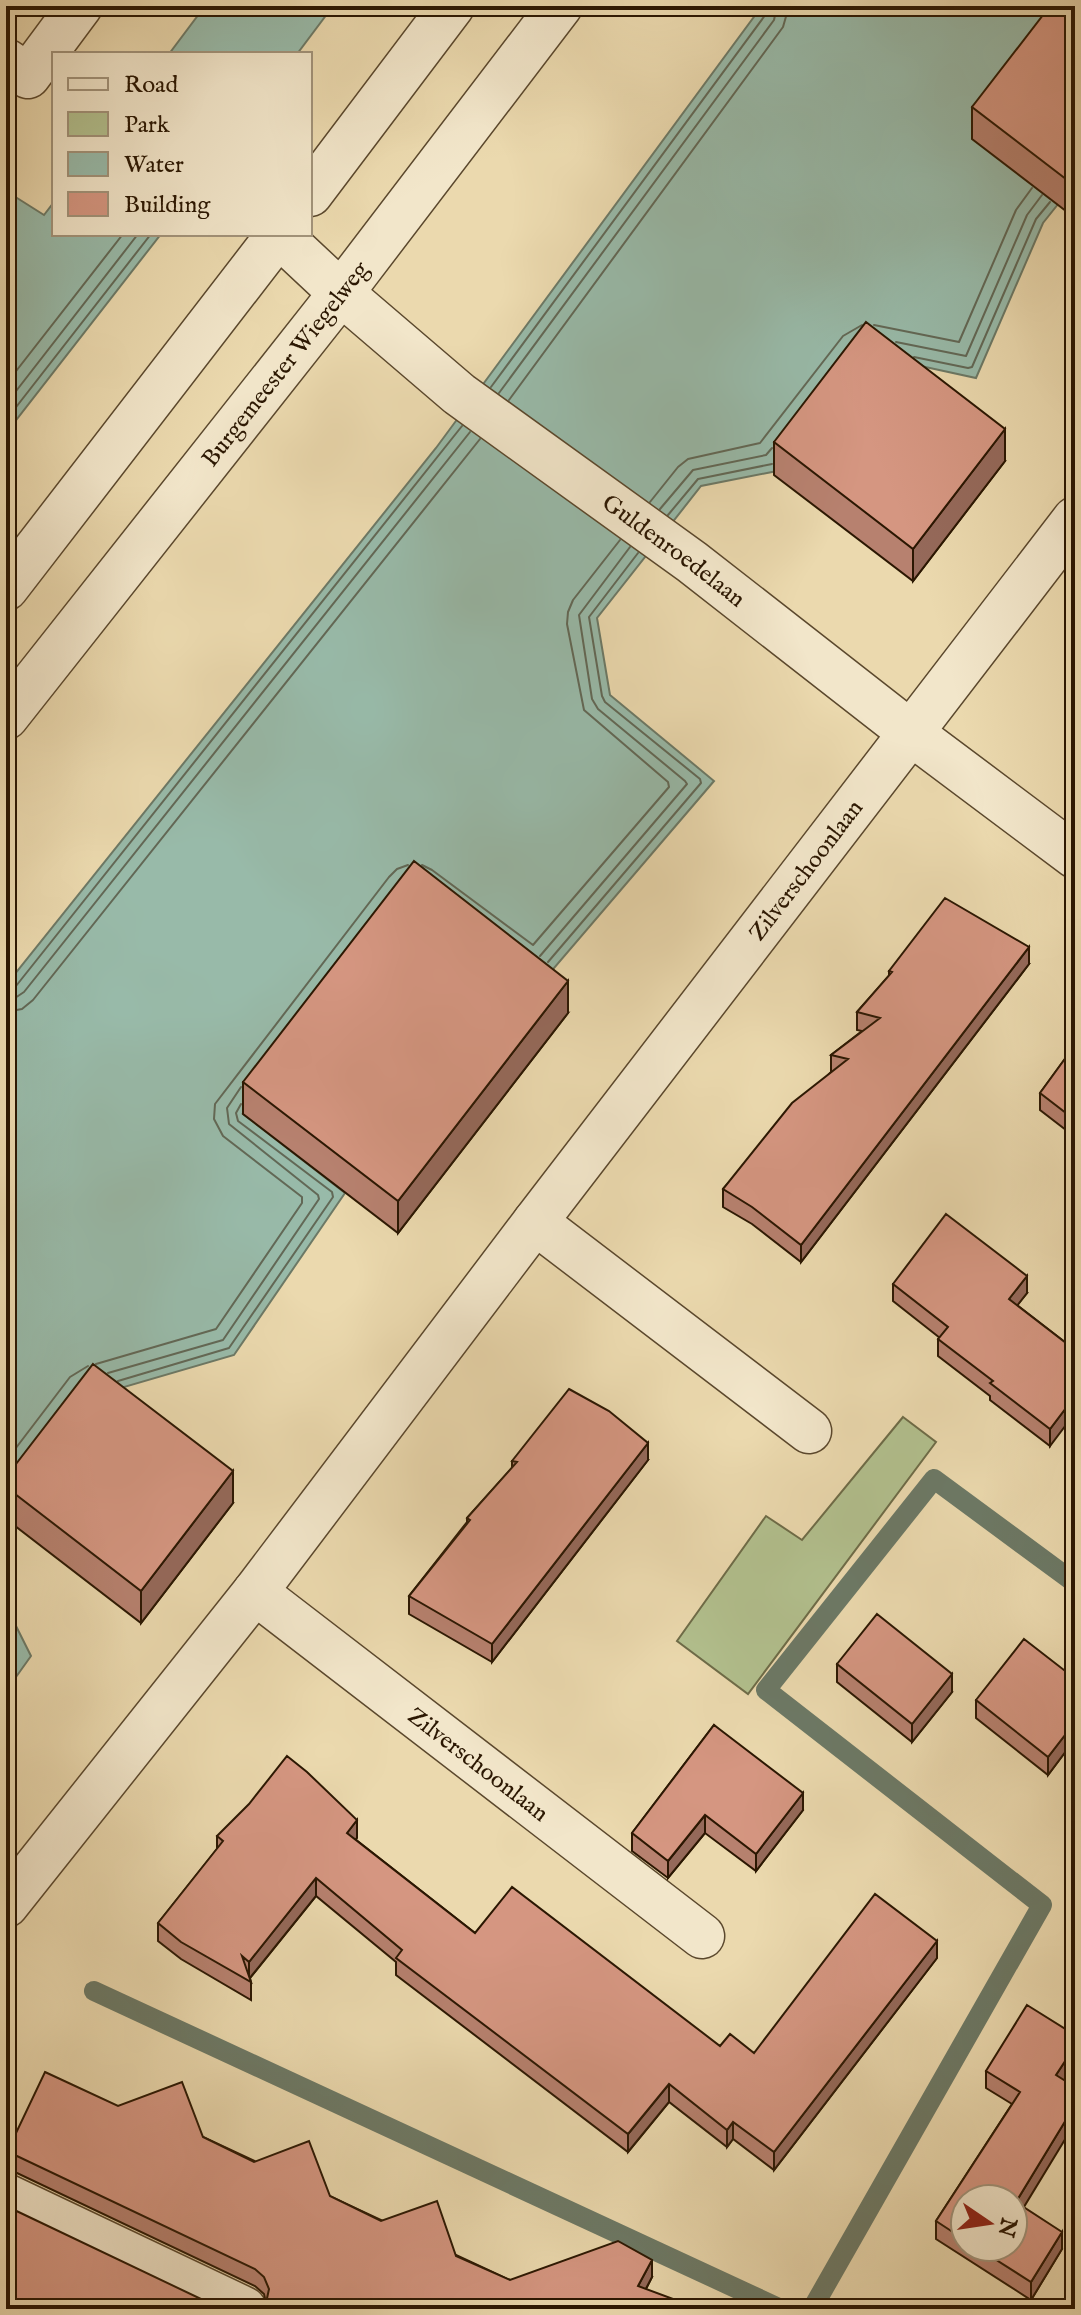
<svg xmlns="http://www.w3.org/2000/svg" width="1081" height="2315" font-family="'IM FELL English',serif">
<rect width="100%" height="100%" fill="#ebd9ae"/>
<filter id="stains"><feTurbulence type="fractalNoise" baseFrequency=".0025" numOctaves="4"/><feColorMatrix values="0 0 0 0 .2 0 0 0 0 .09 0 0 0 0 .02 0 0 0 .5 -.17"/></filter>
<radialGradient id="worn" r=".72"><stop offset=".6" stop-color="#630" stop-opacity="0"/><stop offset="1" stop-color="#630" stop-opacity=".3"/></radialGradient>
<path fill="#b2c08e" stroke="#6e6c48" stroke-width="2" d="M 903,1417 L 936,1442 L 748,1694 L 677,1641 L 766,1516 L 802,1540 Z"/>
<path fill="#98baa9" stroke="#6c7966" stroke-width="2" d="M 205,6 L 333,6 L 297,54 L 169,54 Z
M 762,6 L 1075,6 L 1075,183 L 1043,223 L 976,378 L 866,354 L 777,471 L 701,486 L 597,618 L 610,695 L 714,781 L 537,988 L 243,1114 L 345,1193 L 234,1355 L 93,1396 L 6,1510 L 6,985 L 436,448 Z
M 6,191 L 44,215 L 54,202 L 54,234 L 161,234 L 6,433 Z
M 6,1606 L 31,1656 L 6,1691 Z"/>
<g fill="none" stroke-linecap="round" stroke-linejoin="round">
<path stroke="#626856" stroke-width="2" d="M 874,325 L 959,342 L 1016,210 L 1032,188
M 896,342 L 966,356 L 1027,215 L 1042,195
M 914,357 L 968,368 L 972,367 L 1036,219 L 1050,202
M 6,384 L 123,234
M 491,387 L 766,14 L 767,6
M 499,393 L 774,20 L 777,6
M 509,400 L 783,27 L 789,6
M 6,404 L 138,234
M 6,420 L 151,234
M 650,502 L 678,467 L 688,459 L 760,443 L 843,336 L 862,325
M 660,509 L 693,470 L 766,455 L 772,448
M 668,515 L 698,479 L 772,464
M 422,865 L 432,870 L 533,945 L 669,787 L 668,782 L 584,710 L 567,624 L 568,612 L 573,600 L 620,540
M 540,956 L 687,784 L 685,781 L 598,709 L 592,699 L 579,615 L 630,547
M 548,962 L 701,783 L 700,779 L 605,702 L 602,696 L 589,617 L 638,553
M 6,990 L 16,986 L 462,426
M 6,1000 L 15,998 L 24,992 L 470,432
M 6,1012 L 22,1009 L 33,1000 L 480,439
M 96,1364 L 216,1329 L 302,1203 L 302,1197 L 223,1136 L 214,1119 L 215,1104 L 389,877 L 397,869 L 408,865
M 108,1373 L 223,1340 L 319,1199 L 318,1195 L 229,1124 L 227,1108 L 241,1087
M 118,1381 L 229,1348 L 333,1197 L 332,1192 L 238,1121 L 236,1113 L 241,1104
M 6,1461 L 70,1377 L 88,1366"/>
<path stroke="#6c7966" stroke-width="20" d="M 94,1991 L 781,2309
M 812,2309 L 1042,1905 L 766,1690 L 934,1479 L 1075,1583"/>
<defs>
<g id="minor">
<path d="M 6,61 L 28,76 L 80,6"/>
<path id="s1" d="M 279,235 L 341,293 L 459,394 L 692,562 L 911,733 L 1075,856"/>
<path d="M 535,1222 L 809,1431"/>
<path id="s2" d="M 255,1592 L 702,1936"/>
<path id="s3" d="M 6,1905 L 255,1592 L 535,1222 L 1075,519"/>
<path d="M 6,2196 L 244,2309"/>
</g>
<g id="tertiary">
<path d="M 310,194 L 452,6"/>
<path d="M 6,588 L 279,234"/>
<path id="s4" d="M 6,717 L 341,293 L 560,6"/>
</g>
</defs>
<use href="#minor" stroke="#5b482d" stroke-width="47"/>
<use href="#tertiary" stroke="#5b482d" stroke-width="47"/>
<use href="#minor" stroke="#f2e6ca" stroke-width="44"/>
<use href="#tertiary" stroke="#f2e6ca" stroke-width="44"/>
</g>
<path fill="#b7816f" stroke="#2b1702" stroke-width="2" fill-rule="evenodd" d="M 1075,6 L 1075,218 L 972,139 L 972,107 Z
M 774,442 L 1005,461 L 913,581 L 774,475 Z
M 1029,964 L 801,1262 L 752,1224 L 723,1207 L 723,1189 L 831,1072 L 831,1055 L 862,1031 L 857,1030 L 857,1012 L 889,976 L 889,971 Z
M 568,1013 L 398,1233 L 243,1114 L 243,1082 Z
M 1075,1045 L 1075,1137 L 1040,1110 L 1040,1093 Z
M 893,1284 L 1027,1293 L 1017,1305 L 1075,1350 L 1050,1446 L 990,1400 L 990,1396 L 938,1356 L 938,1339 L 940,1338 L 893,1301 Z
M 648,1460 L 492,1662 L 409,1614 L 409,1596 L 467,1522 L 467,1518 L 512,1468 L 512,1461 Z
M 6,1477 L 233,1503 L 141,1623 L 6,1519 Z
M 837,1664 L 952,1692 L 912,1742 L 837,1682 Z
M 1073,1685 L 1075,1686 L 1075,1739 L 1048,1775 L 976,1718 L 976,1700 Z
M 714,1725 L 803,1810 L 756,1871 L 705,1833 L 668,1878 L 632,1851 L 632,1833 Z
M 217,1836 L 357,1838 L 355,1839 L 475,1933 L 720,2046 L 754,2053 L 937,1958 L 774,2170 L 733,2139 L 727,2147 L 669,2102 L 628,2152 L 396,1975 L 396,1962 L 316,1896 L 250,1978 L 251,1982 L 251,2000 L 181,1959 L 158,1941 L 158,1923 L 217,1849 Z
M 1075,2035 L 1075,2063 L 1064,2080 L 1023,2207 L 1062,2249 L 1031,2300 L 936,2239 L 936,2221 L 1012,2104 L 986,2088 L 986,2071 ZM 965,2199 L 1013,2247 L 965,2247 Z
M 118,2106 L 203,2137 L 510,2280 L 652,2277 L 646,2289 L 266,2303 L 264,2294 L 255,2286 L 17,2173 L 6,2171 L 6,2154 Z"/>
<path fill="#95695a" stroke="#2b1702" stroke-width="2" d="M 1005,429 L 1005,461 L 913,581 L 913,549 Z
M 1029,947 L 1029,964 L 801,1262 L 801,1245 Z
M 568,981 L 568,1013 L 398,1233 L 398,1201 Z
M 1027,1276 L 1027,1293 L 1009,1316 L 1009,1299 Z
M 1075,1396 L 1075,1413 L 1050,1446 L 1050,1429 Z
M 648,1443 L 648,1460 L 492,1662 L 492,1644 Z
M 233,1471 L 233,1503 L 141,1623 L 141,1591 Z
M 952,1674 L 952,1692 L 912,1742 L 912,1724 Z
M 1075,1722 L 1075,1739 L 1048,1775 L 1048,1757 Z
M 803,1793 L 803,1810 L 756,1871 L 756,1854 Z
M 705,1815 L 705,1833 L 668,1878 L 668,1861 Z
M 357,1820 L 357,1838 L 347,1850 L 347,1833 Z
M 316,1878 L 316,1896 L 249,1979 L 249,1962 Z
M 937,1941 L 937,1958 L 774,2170 L 774,2152 Z
M 1075,2046 L 1075,2063 L 1056,2093 L 1056,2075 Z
M 669,2084 L 669,2102 L 628,2152 L 628,2134 Z
M 1075,2105 L 1075,2123 L 1016,2220 L 1016,2202 Z
M 733,2122 L 733,2139 L 727,2147 L 727,2130 Z
M 1062,2232 L 1062,2249 L 1031,2300 L 1031,2282 Z
M 652,2260 L 652,2277 L 638,2304 L 638,2286 Z"/>
<path fill="#d59681" stroke="#2b1702" stroke-width="2" d="M 1050,6 L 1075,6 L 1075,186 L 972,107 Z
M 866,322 L 1005,429 L 913,549 L 774,442 Z
M 414,861 L 568,981 L 398,1201 L 243,1082 Z
M 945,898 L 1029,947 L 801,1245 L 752,1207 L 723,1189 L 792,1103 L 848,1059 L 831,1055 L 880,1018 L 857,1012 L 892,972 L 889,971 Z
M 1075,1045 L 1075,1120 L 1040,1093 Z
M 946,1214 L 1027,1276 L 1009,1299 L 1075,1350 L 1075,1396 L 1050,1429 L 990,1383 L 993,1381 L 938,1339 L 948,1327 L 893,1284 Z
M 93,1364 L 233,1471 L 141,1591 L 6,1487 L 6,1477 Z
M 569,1389 L 609,1411 L 648,1443 L 492,1644 L 409,1596 L 470,1520 L 467,1518 L 517,1462 L 512,1461 Z
M 877,1614 L 952,1674 L 912,1724 L 837,1664 Z
M 1024,1639 L 1073,1677 L 1069,1681 L 1075,1686 L 1075,1722 L 1048,1757 L 976,1700 Z
M 714,1725 L 803,1793 L 756,1854 L 705,1815 L 668,1861 L 632,1833 Z
M 287,1756 L 307,1772 L 357,1820 L 347,1833 L 475,1933 L 512,1887 L 720,2046 L 730,2034 L 754,2053 L 875,1894 L 937,1941 L 774,2152 L 733,2122 L 727,2130 L 669,2084 L 628,2134 L 396,1958 L 402,1950 L 316,1878 L 249,1962 L 242,1956 L 251,1982 L 181,1942 L 158,1923 L 223,1841 L 217,1836 L 249,1804 Z
M 1027,2005 L 1075,2035 L 1075,2046 L 1056,2075 L 1075,2087 L 1075,2105 L 1016,2202 L 1062,2232 L 1031,2282 L 976,2247 L 1013,2247 L 1013,2199 L 965,2199 L 965,2240 L 936,2221 L 1020,2092 L 986,2071 Z
M 45,2072 L 118,2106 L 182,2082 L 203,2137 L 254,2162 L 309,2141 L 330,2196 L 381,2221 L 437,2201 L 456,2256 L 510,2280 L 618,2241 L 652,2260 L 638,2286 L 700,2309 L 261,2309 L 266,2303 L 269,2289 L 264,2277 L 255,2269 L 17,2156 L 6,2154 Z
M 6,2206 L 222,2309 L 6,2309 Z"/>
<g text-anchor="middle" stroke-width="8" stroke-linejoin="round" paint-order="stroke">
<g font-size="24" fill="#2b1702" stroke="#f2e6ca">
<text dy="8" stroke="none"><textPath href="#s4" startOffset="450">Burgemeester Wiegelweg</textPath></text>
<text dy="8" stroke="none"><textPath href="#s1" startOffset="506">Guldenroedelaan</textPath></text>
<text dy="8" stroke="none"><textPath href="#s3" startOffset="1308">Zilverschoonlaan</textPath></text>
<text dy="8" stroke="none"><textPath href="#s2" startOffset="282">Zilverschoonlaan</textPath></text>
</g>
</g>
<rect width="1081" height="2315" fill="none" stroke="#ebd9ae" stroke-width="32"/>
<rect x="8" y="8" width="1065" height="2299" fill="none" stroke="#2b1702" stroke-width="4"/>
<rect x="16" y="16" width="1049" height="2283" fill="none" stroke="#2b1702" stroke-width="2"/>
<rect x="52" y="52" width="260" height="184" fill="#f2e6ca" stroke="#a2937a" stroke-width="2"/>
<rect x="68" y="78" width="40" height="12" fill="#f2e6ca" stroke="#a2937a" stroke-width="2"/>
<text x="124" y="92" font-size="24" fill="#2b1702">Road</text>
<rect x="68" y="112" width="40" height="24" fill="#b2c08e" stroke="#a2937a" stroke-width="2"/>
<text x="124" y="132" font-size="24" fill="#2b1702">Park</text>
<rect x="68" y="152" width="40" height="24" fill="#98baa9" stroke="#a2937a" stroke-width="2"/>
<text x="124" y="172" font-size="24" fill="#2b1702">Water</text>
<rect x="68" y="192" width="40" height="24" fill="#d59681" stroke="#a2937a" stroke-width="2"/>
<text x="124" y="212" font-size="24" fill="#2b1702">Building</text>
<g transform="translate(989 2223) rotate(103)"><circle r="38" fill="#f2e6ca" stroke="#a2937a" stroke-width="2"/>
<path d="M0-6L14 30L0 20L-14 30Z" fill="#8f2418"/>
<text y="-12" font-size="22" font-weight="bold" text-anchor="middle" fill="#2b1702">N</text>
</g>
<rect width="100%" height="100%" filter="url(#stains)"/>
<rect width="100%" height="100%" fill="url(#worn)"/>
</svg>
